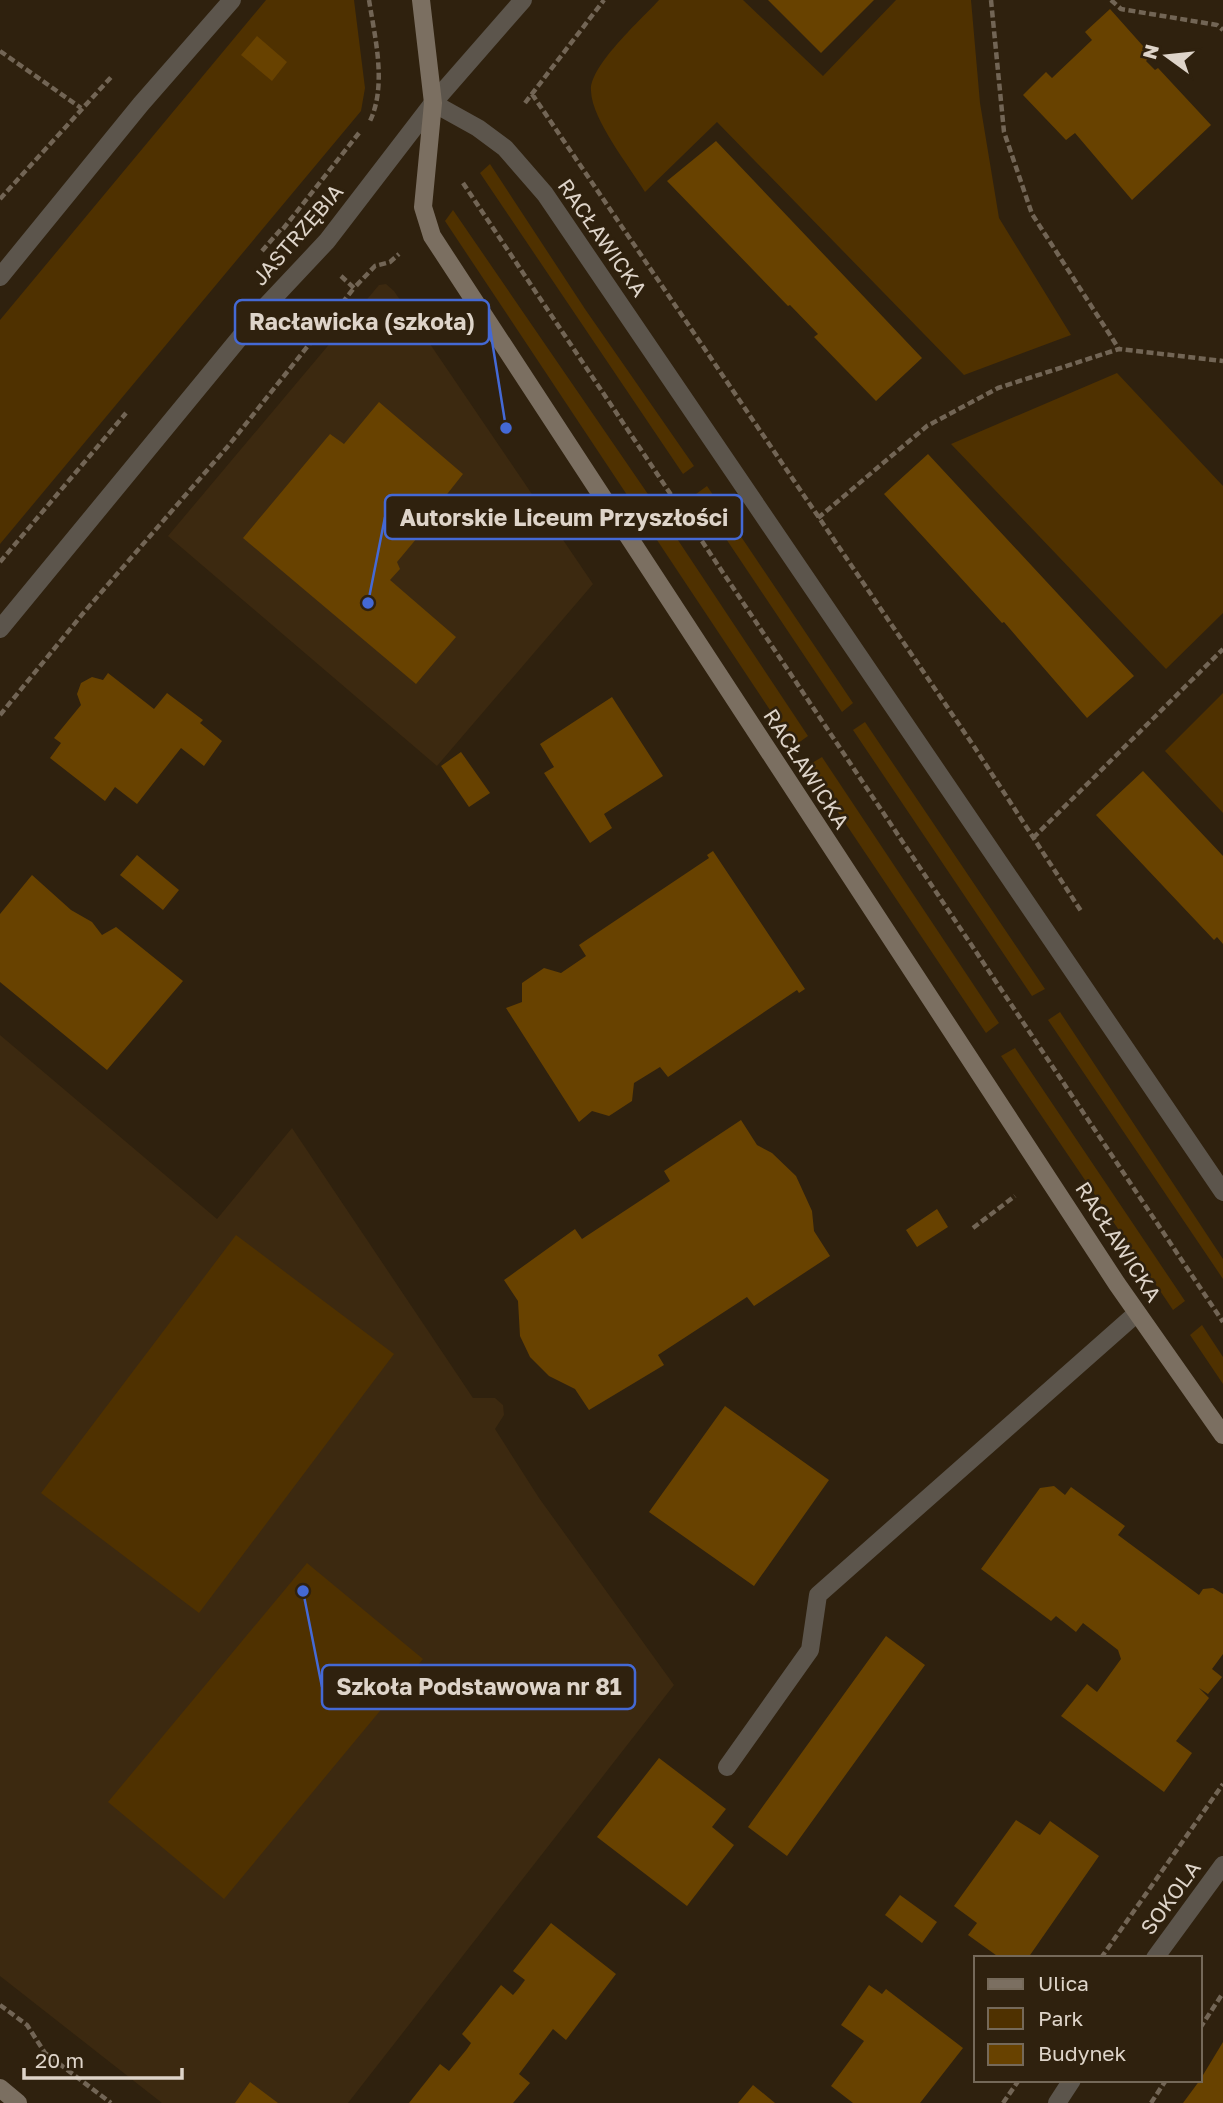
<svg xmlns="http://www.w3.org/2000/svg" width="1223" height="2103" font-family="'Golos Text',sans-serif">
<rect width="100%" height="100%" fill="#2f210e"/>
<path fill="#3c2910" d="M 386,284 L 394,291 L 593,584 L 437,766 L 168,536 L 379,285 Z
M 0,1035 L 217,1219 L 292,1128 L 473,1398 L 495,1398 L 503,1405 L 504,1415 L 495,1429 L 539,1498 L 674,1685 L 348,2103 L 162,2103 L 0,1976 Z"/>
<path fill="#4f3100" d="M 266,0 L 354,0 L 365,88 L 361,111 L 0,544 L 0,320 Z
M 659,0 L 743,0 L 823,76 L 896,0 L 971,0 L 980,103 L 999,218 L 1071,335 L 964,375 L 717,122 L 645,192 C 630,167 592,120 591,91 C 589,66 642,19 659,0 Z
M 490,164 L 585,309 L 694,466 L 683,474 L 480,173 Z
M 453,210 L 652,500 L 637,510 L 445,221 Z
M 1117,373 L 1223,486 L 1223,613 L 1166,669 L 951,444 Z
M 707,486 L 853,703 L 842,712 L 696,494 Z
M 664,519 L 808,736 L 794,746 L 649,528 Z
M 1223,693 L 1223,813 L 1165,751 Z
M 865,722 L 1045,989 L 1032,996 L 853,730 Z
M 822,757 L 999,1023 L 986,1033 L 807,766 Z
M 1060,1012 L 1223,1259 L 1223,1279 L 1048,1020 Z
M 1015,1048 L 1185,1301 L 1173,1310 L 1001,1056 Z
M 236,1235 L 394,1354 L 199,1613 L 41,1493 Z
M 1202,1325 L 1223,1357 L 1223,1384 L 1190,1335 Z
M 307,1563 L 423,1659 L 224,1899 L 108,1802 Z"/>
<path fill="#684200" d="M 768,0 L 874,0 L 821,53 Z
M 1110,9 L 1151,55 L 1146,61 L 1155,70 L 1158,68 L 1211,125 L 1132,200 L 1075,133 L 1066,140 L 1023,95 L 1046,72 L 1052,78 L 1092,40 L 1085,32 Z
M 257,36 L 287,62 L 272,81 L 241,55 Z
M 716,141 L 922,358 L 876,401 L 814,337 L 818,334 L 790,305 L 788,306 L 667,181 Z
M 379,402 L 463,474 L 429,517 L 432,527 L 424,539 L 417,538 L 397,562 L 400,569 L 390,580 L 456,637 L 416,684 L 243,538 L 330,434 L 344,444 Z
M 928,454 L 1134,676 L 1087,718 L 1004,622 L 1002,623 L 884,494 Z
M 108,673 L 154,709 L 167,693 L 203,720 L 200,723 L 222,741 L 204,766 L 181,748 L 137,804 L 115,787 L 105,801 L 50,758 L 61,743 L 54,738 L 81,705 L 77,694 L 81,683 L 92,677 L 103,680 Z
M 612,697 L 663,776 L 604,814 L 612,828 L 590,843 L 544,773 L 554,767 L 540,744 Z
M 461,752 L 490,793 L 469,807 L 441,766 Z
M 1143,771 L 1223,856 L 1223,944 L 1217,937 L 1214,940 L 1096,815 Z
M 713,851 L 805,989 L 799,993 L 797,990 L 668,1077 L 660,1067 L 634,1083 L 632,1101 L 609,1116 L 592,1111 L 579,1122 L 506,1008 L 522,1002 L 522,983 L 544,968 L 561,973 L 586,956 L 579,945 L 709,858 L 707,855 Z
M 137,855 L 179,890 L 163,910 L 120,875 Z
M 32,875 L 71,910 L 92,922 L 102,935 L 116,927 L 183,981 L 107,1070 L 0,982 L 0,914 Z
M 741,1120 L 757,1145 L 772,1153 L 796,1176 L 812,1211 L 814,1231 L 830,1256 L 754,1306 L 747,1297 L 658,1355 L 664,1365 L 589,1410 L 575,1389 L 549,1376 L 530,1357 L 520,1336 L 518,1301 L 504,1280 L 575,1229 L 582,1239 L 670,1181 L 664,1171 Z
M 937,1209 L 948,1227 L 917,1247 L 906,1230 Z
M 725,1406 L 829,1480 L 754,1586 L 649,1512 Z
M 1054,1486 L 1065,1495 L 1071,1487 L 1125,1526 L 1118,1535 L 1199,1595 L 1203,1589 L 1213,1588 L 1223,1594 L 1223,1654 L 1212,1669 L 1222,1677 L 1208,1694 L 1199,1688 L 1209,1698 L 1176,1741 L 1192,1753 L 1164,1792 L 1061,1716 L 1087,1684 L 1097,1692 L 1121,1659 L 1118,1650 L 1083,1623 L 1076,1632 L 1056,1616 L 1051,1621 L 981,1569 L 1040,1488 Z
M 886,1636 L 925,1665 L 787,1856 L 748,1827 Z
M 659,1758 L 726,1809 L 712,1827 L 734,1845 L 687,1906 L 597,1837 Z
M 1016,1820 L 1040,1835 L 1050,1821 L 1099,1856 L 1028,1958 L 1000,1958 L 968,1935 L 977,1923 L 954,1906 Z
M 900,1895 L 937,1922 L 922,1943 L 885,1915 Z
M 551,1923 L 616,1974 L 566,2040 L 553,2029 L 519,2074 L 530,2083 L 513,2103 L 409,2103 L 440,2064 L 449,2071 L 467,2049 L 471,2043 L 462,2034 L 501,1985 L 513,1995 L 519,1988 L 525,1980 L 513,1971 Z
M 869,1985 L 882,1994 L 886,1989 L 963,2048 L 920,2103 L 853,2103 L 831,2086 L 864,2041 L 841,2025 Z
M 1223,2042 L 1223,2103 L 1183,2103 L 1200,2080 Z
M 250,2082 L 278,2103 L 235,2103 Z
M 753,2085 L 775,2103 L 738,2103 Z"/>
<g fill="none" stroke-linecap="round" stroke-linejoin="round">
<path stroke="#726555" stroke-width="4.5" stroke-dasharray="7 3.5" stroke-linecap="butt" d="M 369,0 C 375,38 387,85 370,121
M 991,0 L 1004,132 L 1032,214 L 1119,349
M 1111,0 L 1121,9 L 1217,25 L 1223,30
M 0,51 L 81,108
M 532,94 L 975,748 L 1081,911
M 525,103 L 604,0
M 463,183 L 1223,1322
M 0,199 L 113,75
M 283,229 L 359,133
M 262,251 L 282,228
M 341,276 L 354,288 L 375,266 L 390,262 L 399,254
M 818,518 L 927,426 L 998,388 L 1119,349 L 1223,361
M 0,562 L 126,413
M 0,715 L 85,611 L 229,445 L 354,288
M 1033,838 L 1223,649
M 973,1228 L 1015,1196
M 1101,1958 L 1223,1784
M 0,2005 L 27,2025 L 45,2053 L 111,2103
M 1200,2028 L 1223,1993
M 1003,2103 L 1019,2080
M 1151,2103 L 1166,2080"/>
<path stroke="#5c554c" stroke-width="18" d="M 727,1767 L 810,1650 L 818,1595 L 1137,1313"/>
<path stroke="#5c554c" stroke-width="18" d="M 433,103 L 478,128 L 505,148 L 545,194 L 1223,1192
M 0,277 L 141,104 L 232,0
M 0,629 L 265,307 L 327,241 L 433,103 L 523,0
M 1155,1958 L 1223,1865
M 1057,2103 L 1072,2080"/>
<path stroke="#7b6f61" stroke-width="18" d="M 421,0 L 433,103 L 423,207 L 432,236 L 1117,1284 L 1223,1435
M 0,2088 L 18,2103"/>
</g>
<g text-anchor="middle" stroke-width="5" stroke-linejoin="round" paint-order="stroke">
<g font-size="21" fill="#ded4c9" stroke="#2f210e">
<text transform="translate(298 235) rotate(-49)" y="7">JASTRZĘBIA</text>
<text transform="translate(602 238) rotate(55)" y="7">RACŁAWICKA</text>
<text transform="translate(806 769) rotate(57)" y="7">RACŁAWICKA</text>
<text transform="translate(1118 1242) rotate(57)" y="7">RACŁAWICKA</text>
<text transform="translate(1171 1898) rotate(-54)" y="7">SOKOLA</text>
</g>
</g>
<path fill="none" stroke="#4469d5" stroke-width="2.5" d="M506 428L489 322M368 603L385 517M303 1591L322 1687"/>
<g fill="#4469d5" stroke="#2f210e" stroke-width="2.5">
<circle cx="506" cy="428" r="7"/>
<circle cx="368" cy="603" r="7"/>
<circle cx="303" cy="1591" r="7"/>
</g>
<g fill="#2f210e" stroke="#4469d5" stroke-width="2.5">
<rect x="235" y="300" width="254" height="44" rx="7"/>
<rect x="385" y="495" width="357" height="44" rx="7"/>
<rect x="322" y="1665" width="313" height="44" rx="7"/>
</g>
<g font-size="23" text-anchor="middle" font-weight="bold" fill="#ded4c9">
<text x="362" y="330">Racławicka (szkoła)</text>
<text x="564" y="526">Autorskie Liceum Przyszłości</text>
<text x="479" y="1695">Szkoła Podstawowa nr 81</text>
</g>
<rect x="974" y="1956" width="228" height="126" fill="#2f210e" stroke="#756959" stroke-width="2"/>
<rect x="988" y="1979" width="35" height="10" fill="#7b6f61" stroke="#756959" stroke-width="2"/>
<text x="1038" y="1991" font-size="21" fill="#ded4c9">Ulica</text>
<rect x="988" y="2008" width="35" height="21" fill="#4f3100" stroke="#756959" stroke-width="2"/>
<text x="1038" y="2026" font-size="21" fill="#ded4c9">Park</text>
<rect x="988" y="2044" width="35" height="21" fill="#684200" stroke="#756959" stroke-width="2"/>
<text x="1038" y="2061" font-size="21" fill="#ded4c9">Budynek</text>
<g transform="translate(1167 56) rotate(285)" stroke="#2f210e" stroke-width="5" paint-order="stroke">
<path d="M0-5L12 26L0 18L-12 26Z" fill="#ded4c9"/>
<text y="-10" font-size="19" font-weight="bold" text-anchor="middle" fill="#ded4c9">N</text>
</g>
<path d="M24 2068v10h158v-10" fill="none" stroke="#ded4c9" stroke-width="3.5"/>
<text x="35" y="2068" font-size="21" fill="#ded4c9" stroke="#2f210e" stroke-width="5" paint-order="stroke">20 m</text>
</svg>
